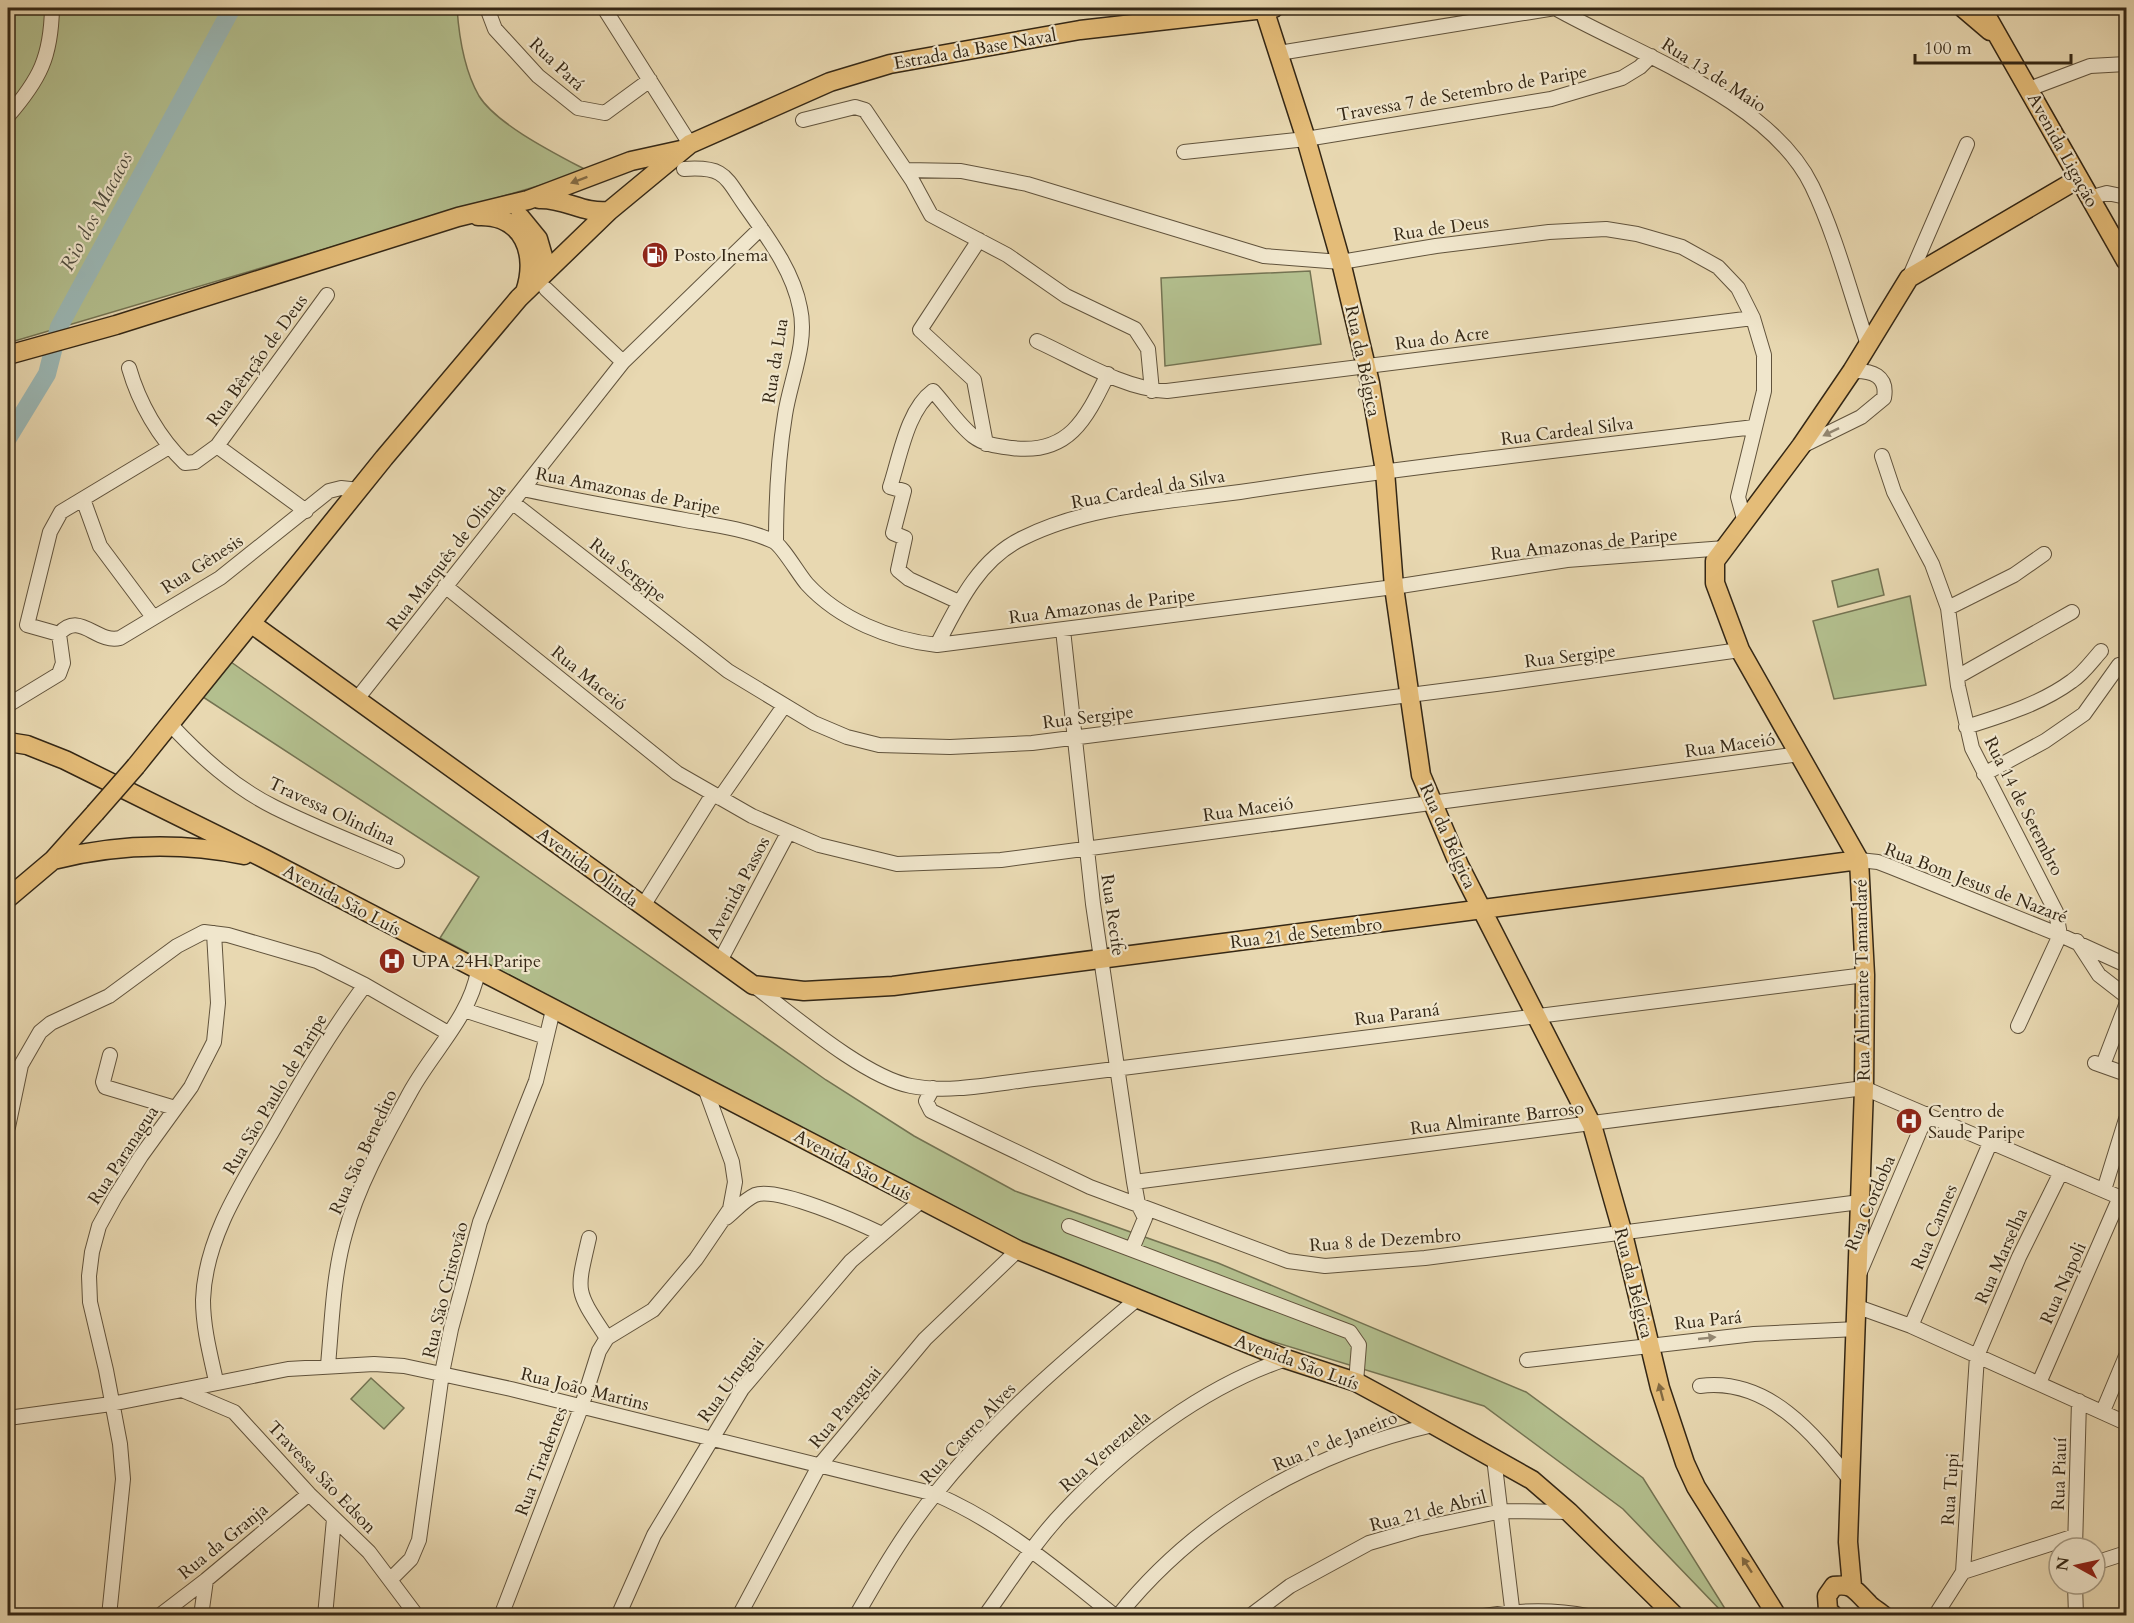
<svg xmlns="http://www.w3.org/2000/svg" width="2134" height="1623" font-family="Cardo,serif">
<rect width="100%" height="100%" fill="#e8d8b1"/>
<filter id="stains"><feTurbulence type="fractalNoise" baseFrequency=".00333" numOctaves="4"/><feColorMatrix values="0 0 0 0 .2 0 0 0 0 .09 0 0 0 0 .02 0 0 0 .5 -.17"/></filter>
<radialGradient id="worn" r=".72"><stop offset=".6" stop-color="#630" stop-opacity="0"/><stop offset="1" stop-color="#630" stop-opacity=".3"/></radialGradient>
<path fill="#b3bf8e" stroke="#747352" stroke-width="1.5" d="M 8,8 L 457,8 C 459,37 464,70 479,96 C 497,125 558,155 588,171 L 8,343 Z
M 1310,271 L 1321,344 L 1165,366 L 1161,278 Z
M 1878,569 L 1884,595 L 1838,607 L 1832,581 Z
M 1910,596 L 1926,685 L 1834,699 L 1813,621 Z
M 231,662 L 826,1080 L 914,1136 L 1015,1191 L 1218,1263 L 1526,1392 L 1643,1478 L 1729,1615 L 1725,1615 L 1623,1509 L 1484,1406 L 1136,1300 L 704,1086 L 539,991 L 440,938 L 479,877 L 203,697 Z
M 371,1378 L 404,1408 L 384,1429 L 351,1399 Z"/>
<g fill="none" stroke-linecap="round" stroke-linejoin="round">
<path stroke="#9bb8b6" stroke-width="18" d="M 8,438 L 47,374 L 59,327 L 232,8"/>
<defs>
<path id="minor" d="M 487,8 L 495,29 L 538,76 L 578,108 L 605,113 L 650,80
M 604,8 L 690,144
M 1555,8 C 1634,53 1770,99 1812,186 C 1836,236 1850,292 1868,345
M 1279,53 L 1555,8
M 2029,89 L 2090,66 L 2126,64
M 8,116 C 40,79 51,57 52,8
M 803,120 L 855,107 L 865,110 L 912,180 L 931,215 L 1007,255 L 1066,296 L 1135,329 L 1148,349 L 1152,391
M 1184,152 L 1306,139 L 1551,99 L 1622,78 L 1640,67 L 1651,56
M 684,169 C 726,166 725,177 747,208 C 768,238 793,271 800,308 C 808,343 790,381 785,415 C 778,458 776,499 776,542
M 906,170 L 961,171 L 1027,184 L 1264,256 L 1341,262 L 1436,246 L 1549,232 L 1606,229 L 1637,234 L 1682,247 L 1718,267 L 1738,288 L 1753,318 L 1764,355 L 1764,391 L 1738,497 L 1744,519
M 2089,198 L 2107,193 L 2126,197
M 979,240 L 920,330 L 974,380 L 986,444
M 1909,278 L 1967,144
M 546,289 L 623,362
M 1037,341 C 1077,359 1123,389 1167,391 L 1753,318
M 129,368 C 139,403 159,438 185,463 L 195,462 L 217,446 L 306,511
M 217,446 L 327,295
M 1802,446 L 1861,417 L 1884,398 C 1888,376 1872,370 1852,371
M 1882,456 L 1894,492 L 1932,564 L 1948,608 L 1958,686 L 1972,748 L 2056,912 L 2060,935 L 2018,1026
M 523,489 C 577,501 631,510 685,520 C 714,525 746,529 773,541 C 782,545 799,575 807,584 C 839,619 890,640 937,645 L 1394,587 L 1567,560 L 1725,548
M 83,499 L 100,546 L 153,617
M 512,502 L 728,671 L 814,723 L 847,737 L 879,745 L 950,747 L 1032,743 L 1496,684 L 1740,650
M 445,586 L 677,773 L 752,816 L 819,845 L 897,864 L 1001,860 L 1800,754
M 959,602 L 909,579 L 898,570 L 905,538 L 893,533 L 904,491 L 890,487 C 900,457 907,410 933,391 C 946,405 958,424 973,436 C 985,445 997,446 1012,448 C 1069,455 1086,419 1108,374
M 1948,608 L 2014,575 L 2044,554
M 1063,630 L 1093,904 L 1134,1182 L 1138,1204 L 1145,1218 L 1132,1249
M 59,634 C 80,610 96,644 120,638 L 220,578 L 329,491 L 341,488 L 359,490
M 59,634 L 27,625 L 50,532 L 61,512 L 169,447
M 937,645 C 958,604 979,559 1023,538 C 1089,505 1168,502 1240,492 C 1411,466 1582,448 1754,427
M 1957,677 L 2072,612
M 357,699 L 623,362 L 761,228
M 8,705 L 59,674 L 63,663 L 59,634
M 170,724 C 201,757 234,787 274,807 C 314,827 356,843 397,861
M 1966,727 C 2001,716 2041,704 2072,681 C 2083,674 2092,661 2101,651
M 1984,774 L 2045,741 L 2084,714 L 2119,665
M 720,798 L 784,706
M 1859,860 L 1878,862 L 1891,867 L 2060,935 L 2126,965
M 643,906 L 713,794
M 2077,941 L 2099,975 L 2126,996
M 720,961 L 788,833
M 753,985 C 793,1015 864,1077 911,1086 C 953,1094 1001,1082 1043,1078 L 1865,975
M 464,1010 L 546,1037
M 110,1055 L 103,1082 L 105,1087 L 175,1108
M 2095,1063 L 2126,1074
M 2103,1065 L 2126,1005
M 933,1088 L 926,1101 L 931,1111 L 1090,1187 L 1288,1261 L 1325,1266 L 1425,1258 L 1860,1202
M 8,1127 L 21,1065 L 40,1032 L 51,1023 L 109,996 L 177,946 L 204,932 L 228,935 L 317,961 L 365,985 L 448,1033
M 1134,1182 L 1864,1088 L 2126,1200
M 2104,1190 L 2126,1119
M 726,1218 C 735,1211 744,1200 755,1195 C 777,1186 859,1223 882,1234
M 1069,1226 L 1350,1332 L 1359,1345 L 1356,1382
M 589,1238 C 576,1294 575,1289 607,1338
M 1860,1272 L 1927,1114
M 1858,1307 L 1911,1326 L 2126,1423
M 1911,1326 L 1991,1141
M 1527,1360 L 1754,1334 L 1857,1329
M 328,1365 C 332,1322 333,1276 345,1234 C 358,1184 387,1134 412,1089 C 434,1050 470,1016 478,971
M 216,1381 C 210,1354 203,1327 203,1300 C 205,1238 242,1183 272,1132 C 301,1081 330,1032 365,985
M 2039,1383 L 2120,1197
M 1700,1386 C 1768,1377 1814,1434 1851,1481
M 182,1390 L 234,1412 L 309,1494 L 369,1552 L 417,1616
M 2103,1411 L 2126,1356
M 8,1418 L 111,1404 L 288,1369 L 374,1364 L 404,1366 L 511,1389 L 935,1494 C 1004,1524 1057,1570 1115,1616
M 1494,1458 L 1513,1616
M 2075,1548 L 2079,1401
M 2095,1563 L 2126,1553
M 1963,1572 L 2075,1536
M 391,1579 L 411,1559 L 419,1540 L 442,1373 L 451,1329 L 480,1222 L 536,1081 L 553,1010
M 2075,1584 L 2076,1616
M 109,1616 L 123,1479 L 120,1444 L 106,1370 L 90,1302 L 89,1276 L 92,1252 L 99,1226 L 115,1197 L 141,1156 L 191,1087 L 214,1042 L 218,1003 L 214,933
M 159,1616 L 206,1580 L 309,1494
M 201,1616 L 206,1580
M 325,1616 L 334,1519
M 501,1616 L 581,1408 L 599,1351 L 607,1338 L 653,1310 L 696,1259 L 730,1209 L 735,1182 L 732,1162 L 705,1088
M 618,1616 L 654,1535 L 742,1389 L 851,1261 L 921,1201
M 739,1616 L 819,1466 L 925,1339 L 1018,1250
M 856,1616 C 880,1574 905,1531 936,1493 C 994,1420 1065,1360 1136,1300
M 985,1616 C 1011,1580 1035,1541 1065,1510 C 1126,1446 1203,1387 1286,1359
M 1118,1616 C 1197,1517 1310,1453 1433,1425
M 1250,1616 L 1290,1586 L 1369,1543 L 1417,1529 L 1502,1511 L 1569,1512
M 1484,1616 C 1519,1610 1553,1609 1588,1616
M 1935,1616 L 1963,1572 L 1977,1356 L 2019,1257 L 2061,1172"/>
<path id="major" d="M 1963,8 L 1990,31
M 1982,8 L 2126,261
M 1264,9 L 1306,139 L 1341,262 L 1370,383 L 1385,471 L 1394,587 L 1421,775 L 1459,865 L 1592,1125 L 1623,1234 L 1660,1388 L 1685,1463 L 1696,1487 L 1777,1616
M 539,199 C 565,198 583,214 609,211
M 478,216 C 524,214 538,255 525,292
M 520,217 L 538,239 L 547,270
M 8,355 L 116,325 L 458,217 L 528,200 L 631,161 L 681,150
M 252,624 L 753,985 L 804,991 L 893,986 L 1859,860
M 8,742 L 27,745 L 65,760 L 265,859 L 1018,1250 L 1286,1359 L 1356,1382 L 1393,1402 L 1532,1480 L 1569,1512 L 1675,1616
M 136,766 L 384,458 L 519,298 L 609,211 L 690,144 L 830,82 L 890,64 L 1080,30 L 1274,8
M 53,860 C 117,844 179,842 244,855
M 8,898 L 53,860 L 95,813
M 1852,1586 L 1848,1542 L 1864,1088 L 1865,975 L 1859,860 L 1740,650 L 1715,583 L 1715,561 L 1801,446 L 1852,371 L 1909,278 L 2078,179
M 1834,1616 L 1828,1610 L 1827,1596 L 1834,1586 C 1854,1583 1855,1591 1868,1603 C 1872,1608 1879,1611 1884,1616"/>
</defs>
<use href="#minor" stroke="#61533c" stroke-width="16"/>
<use href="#major" stroke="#342715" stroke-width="21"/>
<use href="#minor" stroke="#f0e6cc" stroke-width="14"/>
<use href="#major" stroke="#e4bc78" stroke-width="18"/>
<defs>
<path id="major-bridge" d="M 95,813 L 136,766"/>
</defs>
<use href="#major-bridge" stroke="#342715" stroke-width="21" stroke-linecap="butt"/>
<use href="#major-bridge" stroke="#e4bc78" stroke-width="18"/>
</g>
<defs><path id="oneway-solid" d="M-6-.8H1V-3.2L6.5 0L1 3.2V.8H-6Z" transform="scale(1.5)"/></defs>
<g fill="#836a42">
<use href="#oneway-solid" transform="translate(579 180) rotate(159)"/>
<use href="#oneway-solid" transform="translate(1661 1392) rotate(-105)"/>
<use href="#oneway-solid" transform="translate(1747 1565) rotate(-123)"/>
</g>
<g fill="#928670">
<use href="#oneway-solid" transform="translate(1831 432) rotate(154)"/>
<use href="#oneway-solid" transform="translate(1707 1338) rotate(-6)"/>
</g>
<defs>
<symbol id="fuel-disc" viewBox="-11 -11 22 22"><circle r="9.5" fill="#8f2418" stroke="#f0e6cc"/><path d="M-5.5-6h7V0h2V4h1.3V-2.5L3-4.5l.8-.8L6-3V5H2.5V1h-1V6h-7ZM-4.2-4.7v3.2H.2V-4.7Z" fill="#fff"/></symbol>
<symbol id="hospital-disc" viewBox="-11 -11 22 22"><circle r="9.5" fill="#8f2418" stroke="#f0e6cc"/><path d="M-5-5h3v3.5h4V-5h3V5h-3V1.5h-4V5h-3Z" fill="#fff"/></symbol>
</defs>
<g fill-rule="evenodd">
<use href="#fuel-disc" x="640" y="240" width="30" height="30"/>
<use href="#hospital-disc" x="377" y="946" width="30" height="30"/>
<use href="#hospital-disc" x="1894" y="1106" width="30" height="30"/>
</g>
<g text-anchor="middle" stroke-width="4.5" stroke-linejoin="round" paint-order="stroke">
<g font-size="18" fill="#342715" stroke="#f0e6cc">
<text transform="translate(975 49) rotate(-10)" y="6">Estrada da Base Naval</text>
<text transform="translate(557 64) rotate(43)" y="6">Rua Pará</text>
<text transform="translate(1714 75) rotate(33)" y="6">Rua 13 de Maio</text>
<text transform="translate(1462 93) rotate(-10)" y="6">Travessa 7 de Setembro de Paripe</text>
<text transform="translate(2063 150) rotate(61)" y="6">Avenida Ligação</text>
<text transform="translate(1441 228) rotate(-8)" y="6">Rua de Deus</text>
<text transform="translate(1442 338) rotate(-7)" y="6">Rua do Acre</text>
<text transform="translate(257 360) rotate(-54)" y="6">Rua Bênção de Deus</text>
<text transform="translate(775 361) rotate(-81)" y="6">Rua da Lua</text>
<text transform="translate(1363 361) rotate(78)" y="6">Rua da Bélgica</text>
<text transform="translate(1567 431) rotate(-7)" y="6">Rua Cardeal Silva</text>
<text transform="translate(1148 489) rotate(-10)" y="6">Rua Cardeal da Silva</text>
<text transform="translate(628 491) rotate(11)" y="6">Rua Amazonas de Paripe</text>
<text transform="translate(1584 544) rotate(-6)" y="6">Rua Amazonas de Paripe</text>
<text transform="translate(446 557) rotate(-52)" y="6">Rua Marquês de Olinda</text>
<text transform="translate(202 564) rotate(-33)" y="6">Rua Gênesis</text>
<text transform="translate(628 570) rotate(38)" y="6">Rua Sergipe</text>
<text transform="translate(1102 606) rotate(-7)" y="6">Rua Amazonas de Paripe</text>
<text transform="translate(1570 656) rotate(-7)" y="6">Rua Sergipe</text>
<text transform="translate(589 678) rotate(39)" y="6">Rua Maceió</text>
<text transform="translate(1088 717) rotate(-7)" y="6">Rua Sergipe</text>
<text transform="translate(1730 745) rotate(-8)" y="6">Rua Maceió</text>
<text transform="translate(2024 806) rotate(63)" y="6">Rua 14 de Setembro</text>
<text transform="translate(1248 809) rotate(-8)" y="6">Rua Maceió</text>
<text transform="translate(332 811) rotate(25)" y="6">Travessa Olindina</text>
<text transform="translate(1448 836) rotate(66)" y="6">Rua da Bélgica</text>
<text transform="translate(588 867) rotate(36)" y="6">Avenida Olinda</text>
<text transform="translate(1976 883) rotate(21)" y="6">Rua Bom Jesus de Nazaré</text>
<text transform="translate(738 888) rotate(-62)" y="6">Avenida Passos</text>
<text transform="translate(342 900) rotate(28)" y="6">Avenida São Luís</text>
<text transform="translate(1113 915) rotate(82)" y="6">Rua Recife</text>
<text transform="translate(1306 933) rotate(-7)" y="6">Rua 21 de Setembro</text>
<text transform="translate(1862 980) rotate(-91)" y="6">Rua Almirante Tamandaré</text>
<text transform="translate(1397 1014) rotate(-7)" y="6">Rua Paraná</text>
<text transform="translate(275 1094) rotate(-59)" y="6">Rua São Paulo de Paripe</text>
<text transform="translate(1497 1118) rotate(-7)" y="6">Rua Almirante Barroso</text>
<text transform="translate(363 1152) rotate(-65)" y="6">Rua São Benedito</text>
<text transform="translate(123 1155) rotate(-57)" y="6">Rua Paranagua</text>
<text transform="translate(853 1165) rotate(28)" y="6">Avenida São Luís</text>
<text transform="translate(1870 1203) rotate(-67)" y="6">Rua Cordoba</text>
<text transform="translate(1934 1227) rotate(-67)" y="6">Rua Cannes</text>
<text transform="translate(1385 1240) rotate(-4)" y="6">Rua 8 de Dezembro</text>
<text transform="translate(2001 1256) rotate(-66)" y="6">Rua Marselha</text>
<text transform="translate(1634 1283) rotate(76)" y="6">Rua da Bélgica</text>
<text transform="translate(2063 1283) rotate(-66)" y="6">Rua Napoli</text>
<text transform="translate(445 1290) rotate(-76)" y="6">Rua São Cristovão</text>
<text transform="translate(1708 1320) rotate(-6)" y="6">Rua Pará</text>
<text transform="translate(1297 1362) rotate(20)" y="6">Avenida São Luís</text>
<text transform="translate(731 1380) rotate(-54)" y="6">Rua Uruguai</text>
<text transform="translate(585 1389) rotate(14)" y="6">Rua João Martins</text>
<text transform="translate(845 1407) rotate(-50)" y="6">Rua Paraguai</text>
<text transform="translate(968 1433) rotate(-47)" y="6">Rua Castro Alves</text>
<text transform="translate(1335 1441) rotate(-22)" y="6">Rua 1º de Janeiro</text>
<text transform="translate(1105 1451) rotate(-41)" y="6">Rua Venezuela</text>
<text transform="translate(541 1461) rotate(-69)" y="6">Rua Tiradentes</text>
<text transform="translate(2059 1474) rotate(-88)" y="6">Rua Piauí</text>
<text transform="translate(322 1477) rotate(46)" y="6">Travessa São Edson</text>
<text transform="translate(1950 1489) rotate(-86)" y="6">Rua Tupi</text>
<text transform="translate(1428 1511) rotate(-14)" y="6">Rua 21 de Abril</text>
<text transform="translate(223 1541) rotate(-39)" y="6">Rua da Granja</text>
</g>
<g font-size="18" fill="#342715" stroke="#f0e6cc" text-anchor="start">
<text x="674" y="261">Posto Inema</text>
<text x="412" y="967">UPA 24H Paripe</text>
<text x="1928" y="1117">Centro de<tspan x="1928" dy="21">Saude Paripe</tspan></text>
</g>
<g font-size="20" font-style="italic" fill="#4e4b3d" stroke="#f0e6cc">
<text transform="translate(96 211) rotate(-62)" y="7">Rio dos Macacos</text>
</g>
</g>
<rect width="2134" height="1623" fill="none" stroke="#e8d8b1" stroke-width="30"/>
<rect x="9" y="9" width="2116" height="1605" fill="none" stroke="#342715" stroke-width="3"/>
<rect x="15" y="15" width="2104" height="1593" fill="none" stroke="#342715" stroke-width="1.5"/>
<g transform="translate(2077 1566) rotate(278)"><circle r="28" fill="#f0e6cc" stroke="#a59a83" stroke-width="1.5"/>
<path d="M0-4.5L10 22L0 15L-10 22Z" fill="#8f2418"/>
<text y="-9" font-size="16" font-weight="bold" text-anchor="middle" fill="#342715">N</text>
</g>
<path d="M1915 54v9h156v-9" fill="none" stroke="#342715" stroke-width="3"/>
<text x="1924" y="54" font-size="18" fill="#342715" stroke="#f0e6cc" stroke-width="4.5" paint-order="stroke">100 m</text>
<rect width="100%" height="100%" filter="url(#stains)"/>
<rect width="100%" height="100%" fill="url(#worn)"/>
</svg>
